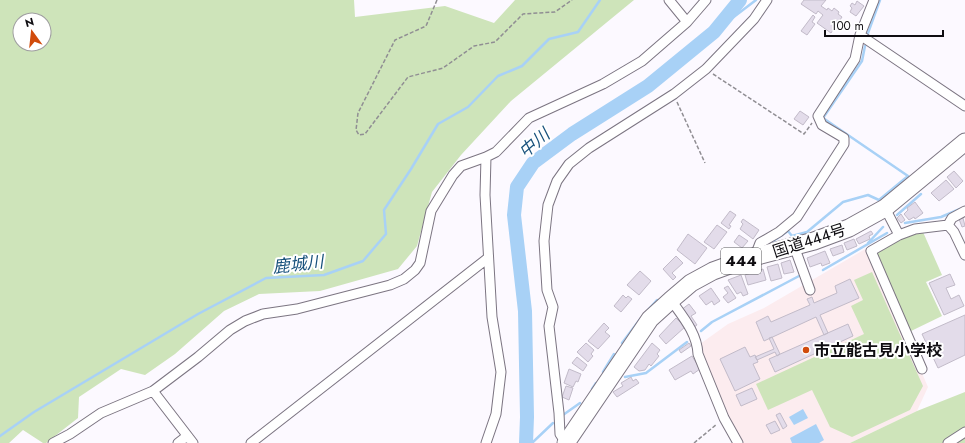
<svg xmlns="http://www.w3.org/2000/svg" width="965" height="443" font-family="Jost,'Noto Sans JP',sans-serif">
<rect width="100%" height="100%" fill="#fcf9ff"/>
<path fill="#fcecef" d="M 867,248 L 928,387 L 917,411 L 850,443 L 739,443 L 700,355 L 700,344 L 728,324 L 764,308 Z"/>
<path fill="#cee4ba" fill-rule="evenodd" d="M 0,0 L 354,0 L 355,17 L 445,6 L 494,23 L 515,0 L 634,0 L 511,101 L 461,155 L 432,192 L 417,246 L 398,269 L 320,291 L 259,294 L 224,311 L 175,354 L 145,375 L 121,369 L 79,397 L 78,418 L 46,443 L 43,443 L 23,430 L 9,443 L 0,443 ZM 20,20 L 44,20 L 44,44 L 20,44 Z
M 923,232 L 942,275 L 926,282 L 942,316 L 909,332 L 875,253 L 904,237 Z
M 872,272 L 923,386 L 910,410 L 852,437 L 830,427 L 812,390 L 768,410 L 756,384 L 864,334 L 851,306 L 863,300 L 854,280 Z
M 965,392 L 965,443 L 850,443 L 917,411 Z"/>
<path fill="#a8d1f6" d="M 803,409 L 808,418 L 794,425 L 789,417 Z
M 816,424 L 824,440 L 819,443 L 792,443 L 790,438 Z"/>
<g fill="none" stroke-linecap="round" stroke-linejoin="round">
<path stroke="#a8d1f6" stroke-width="2.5" d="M 714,32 L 756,0
M 868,33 L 880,0
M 897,215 L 921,194
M 905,223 L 941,217 L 960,209
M 868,243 L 883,227
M 766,246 L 788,231 L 792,236 L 807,232 L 843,202 L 868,195 L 879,200 L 908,176 L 823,118 L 862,61 L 865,46
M 823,270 L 887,233
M 648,310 L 657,300
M 701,331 L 712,322 L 799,276
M 622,343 L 641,318
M 603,372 L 614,354
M 625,377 L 646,373 L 687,342
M 592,389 L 596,383
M 563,415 L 580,403
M 0,436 L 34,412 L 198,314 L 266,278 L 324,275 L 363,261 L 386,234 L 384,210 L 411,169 L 438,124 L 468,107 L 498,76 L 522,66 L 549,39 L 578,32 L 600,0
M 532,443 L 553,423"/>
<path stroke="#a8d1f6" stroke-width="14" d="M 526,443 L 527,417 L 525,311 L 514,215 L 517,187 L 533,163 L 572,134 L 648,86 L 714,32 L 740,0"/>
</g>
<path fill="#e3dcea" stroke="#c2bbc9" d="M 804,0 L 826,0 L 821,6 L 827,10 L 828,8 L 832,11 L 834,8 L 839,12 L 838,14 L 842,17 L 831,33 L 817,23 L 823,15 L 818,11 L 816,14 L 801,4 Z
M 857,1 L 864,6 L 856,16 L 850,12 L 852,8 L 850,6 L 852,3 L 855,5 Z
M 813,15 L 815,17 L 812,22 L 815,24 L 807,35 L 801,31 Z
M 800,111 L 809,117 L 803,125 L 794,119 Z
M 954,171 L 963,181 L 956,188 L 947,177 Z
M 946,180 L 954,189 L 939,201 L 931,193 Z
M 915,202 L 923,213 L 915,219 L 914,217 L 909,220 L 904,214 L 908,210 L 907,208 Z
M 730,211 L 736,215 L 729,225 L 731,226 L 729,229 L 721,223 Z
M 901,214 L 905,220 L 901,223 L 897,218 Z
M 963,218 L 965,226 L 962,227 L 959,219 Z
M 743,219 L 759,230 L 753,239 L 740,229 L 743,224 L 741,222 Z
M 717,225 L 727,232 L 714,249 L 704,242 Z
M 871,231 L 873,234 L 869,236 L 870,239 L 859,244 L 856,239 Z
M 688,234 L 707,248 L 695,264 L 677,250 Z
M 739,235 L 748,241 L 742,248 L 734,242 Z
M 854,239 L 857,246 L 847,250 L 844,243 Z
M 842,245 L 844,252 L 833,256 L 830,249 Z
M 825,251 L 830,263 L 822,266 L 821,263 L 810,267 L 807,258 Z
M 676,256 L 683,263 L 672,273 L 676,277 L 673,280 L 663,269 Z
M 790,260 L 794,272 L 784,274 L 781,263 Z
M 778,264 L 782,278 L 771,281 L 767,267 Z
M 763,269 L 766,280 L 748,285 L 745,275 Z
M 640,271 L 651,281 L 639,295 L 627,285 Z
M 950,274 L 955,285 L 946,288 L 951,299 L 959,295 L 964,306 L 944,315 L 929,283 Z
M 741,275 L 748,294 L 743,296 L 741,292 L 737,294 L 728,280 Z
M 850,279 L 859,298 L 820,315 L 828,333 L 824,335 L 816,317 L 764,341 L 756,322 L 768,316 L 771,322 L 810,305 L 807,299 L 812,297 L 814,303 L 837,293 L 835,286 Z
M 728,286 L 736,298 L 728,303 L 723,297 L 728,293 L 724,288 Z
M 711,288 L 720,301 L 714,305 L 712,301 L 706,305 L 699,296 Z
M 623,295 L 626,298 L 628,296 L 632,299 L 621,312 L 614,306 Z
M 689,304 L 696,313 L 691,316 L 697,325 L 694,327 L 681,310 Z
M 965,315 L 965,355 L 938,368 L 922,334 Z
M 676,318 L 685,327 L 666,344 L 659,336 Z
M 604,323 L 609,328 L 605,332 L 610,336 L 598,349 L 588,341 Z
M 848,324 L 853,336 L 775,372 L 769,359 Z
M 772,337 L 780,354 L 777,356 L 775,352 L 757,360 L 755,357 L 774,349 L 769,338 Z
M 586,343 L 594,350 L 591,354 L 593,356 L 588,362 L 577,352 Z
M 652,343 L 660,350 L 657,354 L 659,356 L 651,366 L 649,364 L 645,370 L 639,371 L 634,367 Z
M 689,343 L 691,346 L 681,353 L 679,350 Z
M 745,347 L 750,357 L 755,355 L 758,362 L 753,364 L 760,379 L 735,391 L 720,359 Z
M 692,356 L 700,369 L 693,374 L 691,371 L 675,380 L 669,370 Z
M 577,357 L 587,365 L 583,371 L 572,363 Z
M 569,369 L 581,374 L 578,382 L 576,381 L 573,387 L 564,383 Z
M 631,377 L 633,381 L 636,379 L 639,383 L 617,397 L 613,392 L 623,386 L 621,383 Z
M 566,386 L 573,388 L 569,400 L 562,397 Z
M 752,388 L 757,399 L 741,406 L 736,395 Z
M 780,413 L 787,426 L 783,429 L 776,415 Z
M 775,421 L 780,430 L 771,434 L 766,425 Z"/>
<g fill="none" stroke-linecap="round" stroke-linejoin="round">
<defs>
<path id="street" d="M 669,0 L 687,22
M 860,35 L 965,106
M 885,208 L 899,235 L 915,229 L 948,225 L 954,232 L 965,255
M 948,225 L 952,218 L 965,211
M 899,235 L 871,251 L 922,369
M 794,246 L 810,290
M 755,256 L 760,243 L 779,232 L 797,217 L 844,144 L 844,138 L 822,125 L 818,116 L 855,59 L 860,35 L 874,0
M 671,300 C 683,317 697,333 698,354 L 724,418 L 738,443
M 153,391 L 193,443
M 53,443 L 70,434 L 101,413 L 153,391 L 198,357 L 230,330 L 245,321 L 263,314 L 297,309 L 390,285 L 404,279 L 415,270 L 420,263 L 431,211 L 453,175 L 461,166 L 486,157
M 178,443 L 187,436
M 251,443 L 488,258
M 486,443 L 496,414 L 501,372 L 492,317 L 485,195 L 486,157 L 496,152 L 529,118 L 603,84 L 642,61 L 687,22 L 706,0
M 566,443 L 560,434 L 559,413 L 549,326 L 553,307 L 547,290 L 544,241 L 548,205 L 557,181 L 569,164 L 589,148 L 674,94 L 706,69 L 754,19 L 767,0
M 948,443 L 965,432"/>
<path id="highway" d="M 566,443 L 650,319 L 671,300 L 691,283 L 713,271 L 746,259 L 814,241 L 849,228 L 885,208 L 965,142"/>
</defs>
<use href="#street" stroke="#7c7582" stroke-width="11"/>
<use href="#highway" stroke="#7c7582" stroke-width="19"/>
<path stroke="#908e93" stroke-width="1.5" stroke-dasharray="4 2" stroke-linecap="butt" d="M 437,0 L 426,26 L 395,40 L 358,113 L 356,130 L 359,135 L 365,134 L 408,77 L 443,68 L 474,46 L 495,42 L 523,14 L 555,12 L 572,0
M 713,74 L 804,134 L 812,123
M 677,102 L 705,163
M 694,443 L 717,424"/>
<use href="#street" stroke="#fff" stroke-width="9"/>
<use href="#highway" stroke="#fff" stroke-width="17"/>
</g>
<circle fill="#d14b0c" stroke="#fff" stroke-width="1.5" cx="806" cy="350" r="4"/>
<g text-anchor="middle" stroke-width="4" stroke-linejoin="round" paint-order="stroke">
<rect fill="#fff" stroke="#575658" stroke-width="1" x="721" y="248" width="40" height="26" rx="3"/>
<g font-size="15" font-weight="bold" fill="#0f0d11">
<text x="741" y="266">444</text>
</g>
<g font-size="16" fill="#0f0d11" stroke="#fff">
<text transform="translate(809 240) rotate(-18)" y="6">国道444号</text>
</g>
<g font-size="16" font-weight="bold" fill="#0f0d11" stroke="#fff" text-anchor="start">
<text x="814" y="356">市立能古見小学校</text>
</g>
<g font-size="17" font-style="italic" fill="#18517c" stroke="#fff">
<text transform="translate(534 143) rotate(-41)" y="6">中川</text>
<text transform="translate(298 264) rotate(-6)" y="6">鹿城川</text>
</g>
</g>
<g transform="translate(32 32) rotate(345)"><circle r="19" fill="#ffffff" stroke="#9f9ea0"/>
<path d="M0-3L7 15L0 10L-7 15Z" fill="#d14b0c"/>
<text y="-6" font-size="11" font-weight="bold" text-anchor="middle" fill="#0f0d11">N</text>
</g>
<path d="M825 30v6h118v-6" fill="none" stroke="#0f0d11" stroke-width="2"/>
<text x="831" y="30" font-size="12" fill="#0f0d11" stroke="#ffffff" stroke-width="3" paint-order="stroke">100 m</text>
</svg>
